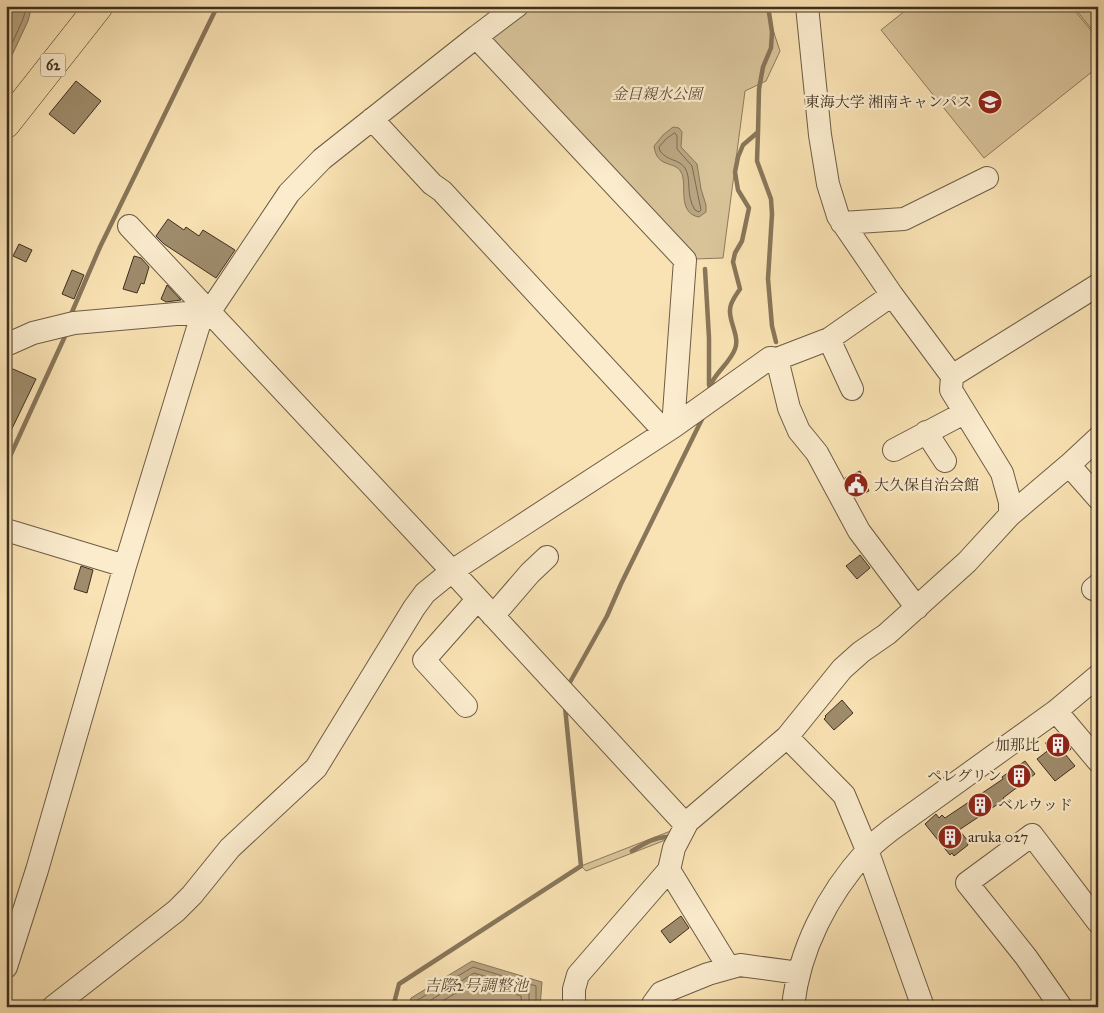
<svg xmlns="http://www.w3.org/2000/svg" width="1104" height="1013" font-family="'IM FELL Great Primer','Noto Serif JP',serif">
<rect width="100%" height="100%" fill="#f9e2b3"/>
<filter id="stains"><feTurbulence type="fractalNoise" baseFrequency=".004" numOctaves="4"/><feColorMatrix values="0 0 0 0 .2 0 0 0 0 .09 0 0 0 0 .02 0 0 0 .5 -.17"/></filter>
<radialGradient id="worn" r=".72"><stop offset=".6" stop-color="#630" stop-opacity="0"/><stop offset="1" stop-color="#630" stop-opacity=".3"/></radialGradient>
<path fill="#d9c49a" stroke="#8c7a5d" d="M 532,6 L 765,6 L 780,51 L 766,81 L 745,91 L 723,258 L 695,259 L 492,49 L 493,35 Z
M 911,6 L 1071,6 L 1098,39 L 1098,67 L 984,158 L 881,30 Z
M 1073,6 L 1098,6 L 1098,37 Z
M 686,825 L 681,834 L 586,871 L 581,866 Z"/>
<path fill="#b9a581" stroke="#88765a" d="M 6,6 L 32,6 L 28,21 L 6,68 Z
M 673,127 L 679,128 L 682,132 L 681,147 L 697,164 L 701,189 L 706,205 L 706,212 L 699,217 C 676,213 688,183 681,172 C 674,160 657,169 654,146 L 663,135 Z
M 472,961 L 542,982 L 540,1007 L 408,1007 L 411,998 Z"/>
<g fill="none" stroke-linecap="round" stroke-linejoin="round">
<path stroke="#7c6a50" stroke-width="1" d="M 6,57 L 23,19 L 27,6
M 675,133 L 677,136 L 677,149 L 692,166 L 701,210 L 699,212 L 695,210 C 685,194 692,179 685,168 C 679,159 667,161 660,151 L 659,147 L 666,139 Z
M 414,1007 L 416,1001 L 473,967 L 536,986 L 536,1007
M 420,1007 L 474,973 L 529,990 L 529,1007
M 432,1007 L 475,982 L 521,996 L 522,1007"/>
<path stroke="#88765a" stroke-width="4.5" d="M 758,132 L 757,161 L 771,199 L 772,214 L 768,279 L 772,326 L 776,342
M 705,269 L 709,338 L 709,385
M 72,312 L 100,247 L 215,11
M 708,393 C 712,374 729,365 735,349 C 740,337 729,322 730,310 C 730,302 736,295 740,289 L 733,262 L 735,253 L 742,241 L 749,208 L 738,190 L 735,172 L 738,157 L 743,145 L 758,132 L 759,89 L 763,67 L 771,48 L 772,32 L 768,6
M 6,465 L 66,334
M 569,684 L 607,616 L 621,584 L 703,417
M 632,851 C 644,844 654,837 668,837
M 393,1007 L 399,984 L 581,866 L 565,707"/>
</g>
<path fill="#9f8c6c" stroke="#3e2f20" d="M 76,81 L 101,101 L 74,134 L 49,114 Z
M 168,219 L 184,230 L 186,227 L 199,236 L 203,230 L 235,250 L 216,278 L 164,244 L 156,236 Z
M 19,244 L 32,250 L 26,262 L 13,256 Z
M 134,256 L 141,258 L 149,267 L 144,284 L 141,283 L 137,293 L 123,289 Z
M 72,270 L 84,275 L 74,299 L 62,294 Z
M 167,285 L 181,300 L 166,302 L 161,299 Z
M 6,366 L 36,379 L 6,441 Z
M 860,471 L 869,491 L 856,497 L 845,478 Z
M 860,555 L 870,568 L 857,579 L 846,566 Z
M 81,566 L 93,570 L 87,593 L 74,589 Z
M 842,700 L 853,713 L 834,730 L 824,719 L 826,717 L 825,716 Z
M 1057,733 L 1071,749 L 1065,754 L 1075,766 L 1055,781 L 1037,759 L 1050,749 L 1045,743 Z
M 1025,761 L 1035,774 L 1003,798 L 1004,800 L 959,830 L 968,841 L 967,842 L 968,845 L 954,856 L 952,853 L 950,855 L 925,824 L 936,814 L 939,818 L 942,815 L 945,818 L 1003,779 L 1002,777 Z
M 681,916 L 689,928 L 670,943 L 661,931 Z"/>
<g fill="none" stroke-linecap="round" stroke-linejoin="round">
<defs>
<path id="minor" d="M 476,37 L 685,260 L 673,427
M 372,119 L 432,184 L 442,191 L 665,432
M 842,223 L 904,219 L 987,178
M 129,226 L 452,571 L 685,824
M 829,339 L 852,389
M 6,345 L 33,333 L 74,323 L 210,311
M 777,359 L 829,339 L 892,295
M 952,376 L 1098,285
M 926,432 L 945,461
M 894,450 L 964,413
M 1069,465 L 1098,498
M 1010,515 L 1069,465 L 1098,438
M 6,530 L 125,566
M 1093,589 L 1098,585
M 493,616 L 530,573 L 547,557
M 466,706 L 424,660 L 477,600
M 1056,711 L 1098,761
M 787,737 L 844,795 L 867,850 L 923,1007
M 669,870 L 729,968
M 6,967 L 37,870 L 125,566 L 201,318 L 210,311 L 289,193 L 322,159 L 476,37 L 517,6
M 53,1007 L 176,911 L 192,895 L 230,848 L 316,768 L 414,608 L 425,593 L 452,571 L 673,427 L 770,358 L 777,359 L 789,408 L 799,431 L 817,453 L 859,531 L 917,608
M 574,1007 L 574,989 L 578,975 L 669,870 L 674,848 L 686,825 L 685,824 L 787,737 L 842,669 L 861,652 L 887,634 L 967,562 L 1010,515 L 1010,502 L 1002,473 L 951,390 L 952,376 L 892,295 L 838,216 L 828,184 L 820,135 L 807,6
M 653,1007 L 653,1004 L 661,993 L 708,974 L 740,965 L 799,973
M 793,1007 C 799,949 828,894 866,852 C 873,843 883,836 892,829 L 1056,711 L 1098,676
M 1061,1007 L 1026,957 L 967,883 L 1032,835 L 1098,922"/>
<path id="major" d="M 6,124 L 99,6"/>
</defs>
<use href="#minor" stroke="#6d5c45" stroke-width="24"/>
<use href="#major" stroke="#3e2f20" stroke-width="29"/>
<use href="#minor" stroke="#fbecce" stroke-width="22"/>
<use href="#major" stroke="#f9e2b3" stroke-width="28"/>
</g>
<defs>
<symbol id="university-disc" viewBox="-11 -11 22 22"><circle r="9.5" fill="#8f2418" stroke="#fbecce"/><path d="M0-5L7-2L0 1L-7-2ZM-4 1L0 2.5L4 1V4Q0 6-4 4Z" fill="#fff"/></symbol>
<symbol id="civic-disc" viewBox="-11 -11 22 22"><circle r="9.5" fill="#8f2418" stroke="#fbecce"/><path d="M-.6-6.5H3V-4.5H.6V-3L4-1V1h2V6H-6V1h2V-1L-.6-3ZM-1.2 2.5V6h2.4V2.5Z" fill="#fff"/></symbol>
<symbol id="building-disc" viewBox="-11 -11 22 22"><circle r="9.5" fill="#8f2418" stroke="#fbecce"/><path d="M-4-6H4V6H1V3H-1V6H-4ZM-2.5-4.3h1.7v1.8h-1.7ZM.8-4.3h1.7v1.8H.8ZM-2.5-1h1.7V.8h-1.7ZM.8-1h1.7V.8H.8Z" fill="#fff"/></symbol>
</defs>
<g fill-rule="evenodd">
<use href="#university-disc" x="976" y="88" width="28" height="28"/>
<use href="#civic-disc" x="842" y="471" width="28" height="28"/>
<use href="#building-disc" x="1044" y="731" width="28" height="28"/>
<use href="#building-disc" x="1005" y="762" width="28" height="28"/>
<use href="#building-disc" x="966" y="791" width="28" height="28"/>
<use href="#building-disc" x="936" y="823" width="28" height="28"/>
</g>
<g text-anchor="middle" stroke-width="4.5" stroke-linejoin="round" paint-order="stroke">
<rect fill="#fbecce" stroke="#776854" stroke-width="1" x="40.5" y="53.5" width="25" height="23" rx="4"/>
<g font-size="14" font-weight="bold" fill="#3e2f20">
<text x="53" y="70">62</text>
</g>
<g font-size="15" font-style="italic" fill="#5d4d38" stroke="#fbecce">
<text x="657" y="99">金目親水公園</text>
</g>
<g font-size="15" fill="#3e2f20" stroke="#fbecce" text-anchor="end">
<text x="972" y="107">東海大学 湘南キャンパス</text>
<text x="874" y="490" text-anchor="start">大久保自治会館</text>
<text x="1040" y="750">加那比</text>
<text x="1002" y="781">ペレグリン</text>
<text x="998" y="810" text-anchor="start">ベルウッド</text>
<text x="968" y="842" text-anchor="start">aruka 027</text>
</g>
<g font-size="16" font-style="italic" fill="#5d4c38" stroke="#fbecce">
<text x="476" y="991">吉際2号調整池</text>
</g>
</g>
<rect width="1104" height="1013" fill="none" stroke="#f9e2b3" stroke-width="25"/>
<rect x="8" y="8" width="1089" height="998" fill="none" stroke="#3e2f20" stroke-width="2.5"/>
<rect x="12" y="12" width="1079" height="988" fill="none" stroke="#3e2f20"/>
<rect width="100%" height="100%" filter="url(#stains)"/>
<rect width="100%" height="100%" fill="url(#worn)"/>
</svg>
